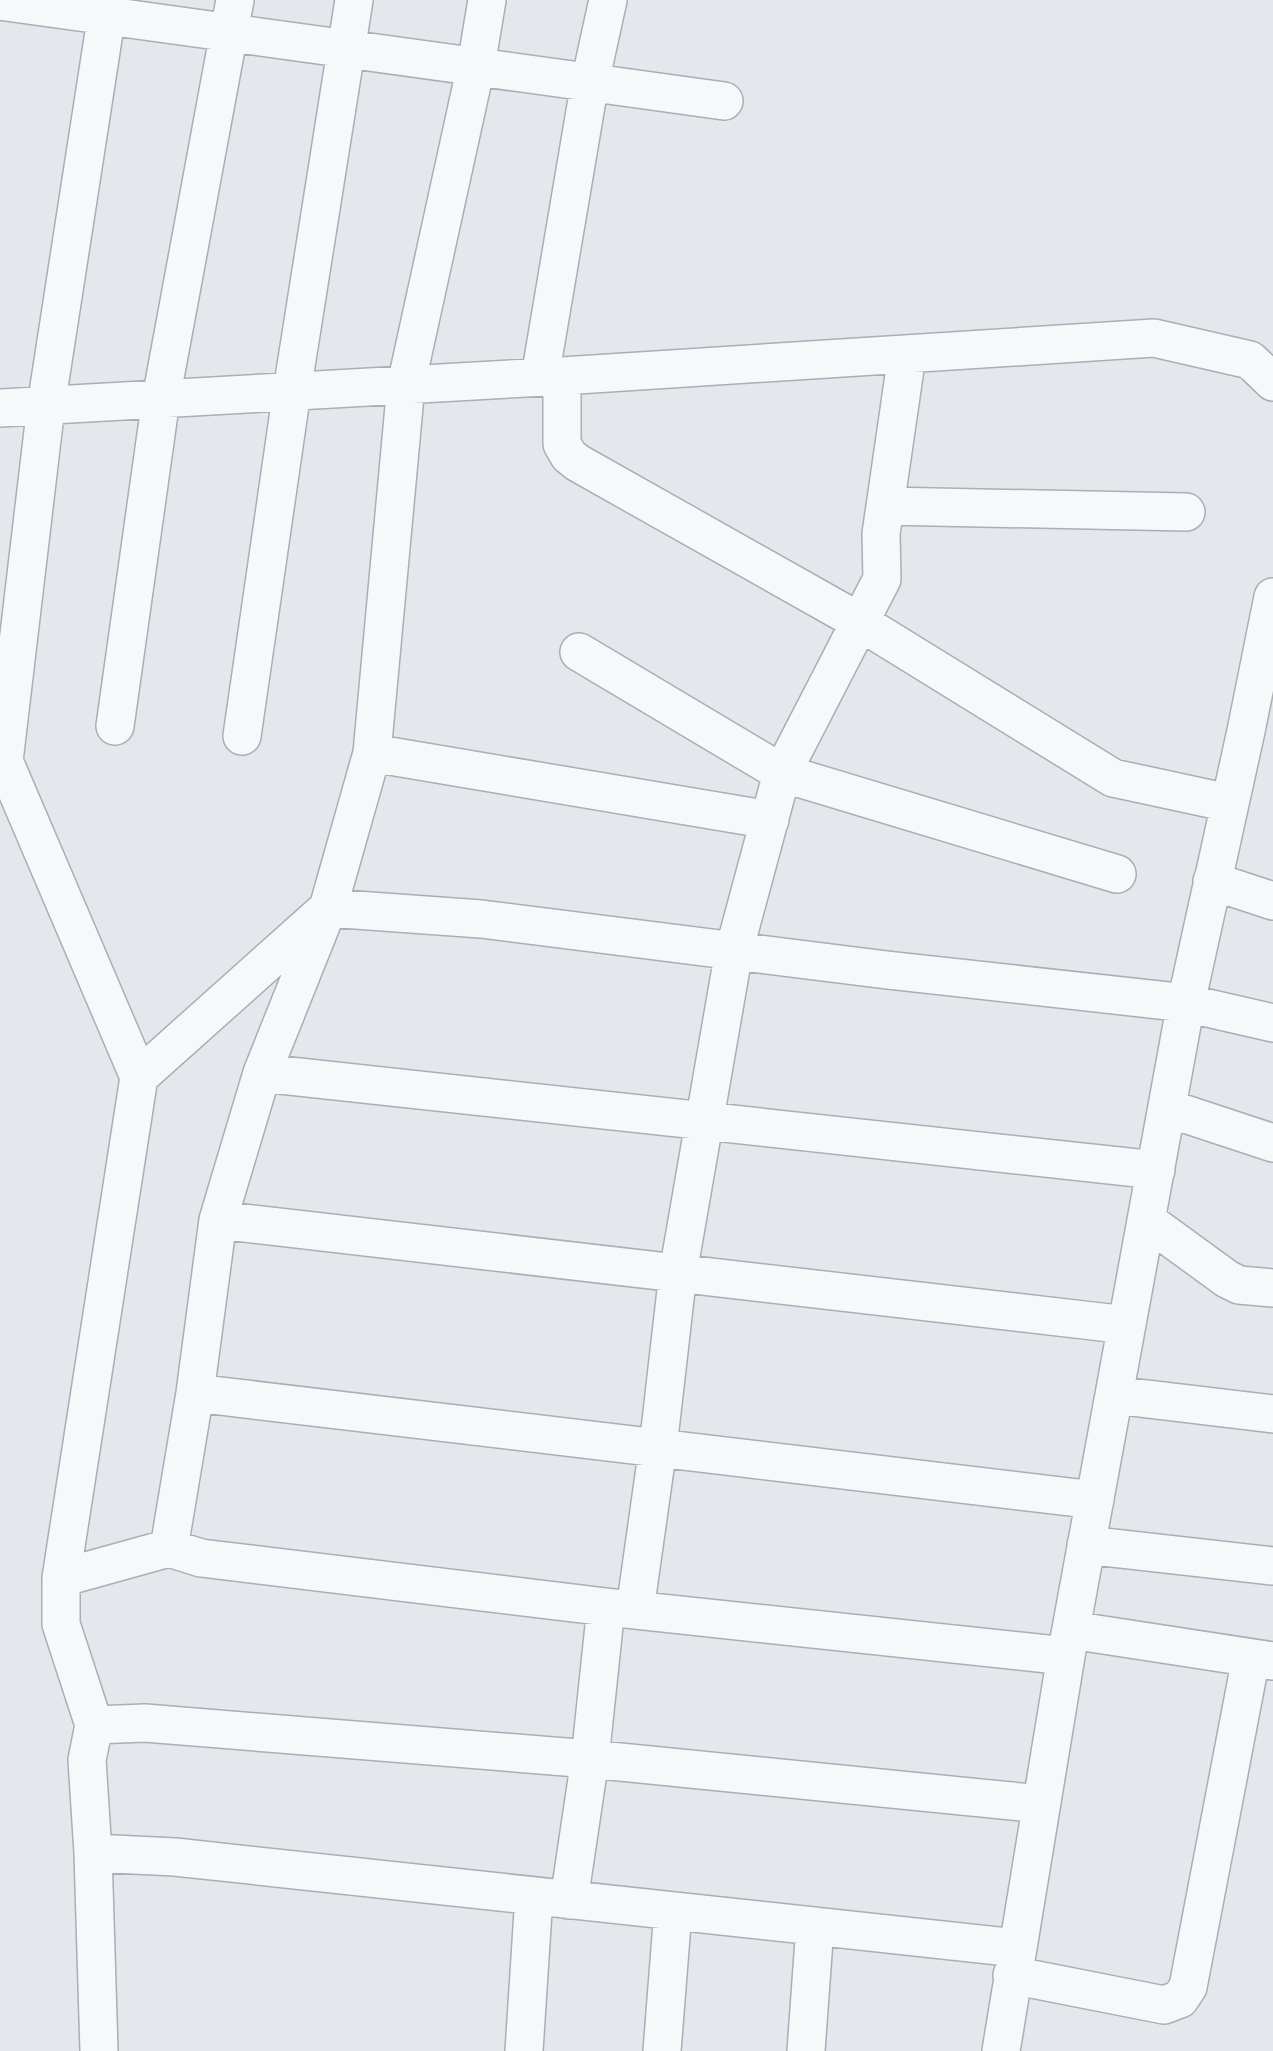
<svg xmlns="http://www.w3.org/2000/svg" width="1273" height="2051" font-family="Cabin,sans-serif">
<rect width="100%" height="100%" fill="#e4e7ec"/>
<g fill="none" stroke-linecap="round" stroke-linejoin="round">
<defs>
<path id="street" d="M 109,0 L 46,406 L 4,761 L 139,1077 L 328,908 L 481,919 L 887,970 L 1186,1003 L 1273,1023
M 0,1 L 724,101
M 562,376 L 562,444 L 569,456 L 578,463 L 860,622 L 1113,778 L 1229,803
M 540,377 L 590,82 L 608,0
M 0,408 L 562,376 L 1154,338 L 1250,360 L 1273,382
M 885,506 L 1186,512
M 579,652 L 782,773 L 1117,874
M 115,726 L 161,399 L 235,0
M 242,736 L 292,391 L 354,0
M 372,753 L 770,820
M 1212,881 L 1273,901
M 262,1073 L 1156,1170
M 1167,1108 L 1273,1143
M 218,1220 L 1127,1325
M 1146,1220 L 1227,1279 L 1239,1285 L 1273,1288
M 195,1393 L 1095,1500
M 1114,1395 L 1273,1414
M 1086,1545 L 1273,1566
M 169,1548 L 195,1393 L 218,1220 L 262,1073 L 328,908 L 372,753 L 406,385 L 476,66 L 487,0
M 61,1578 L 139,1077
M 635,1610 L 658,1447 L 678,1273 L 734,951 L 782,773 L 882,579 L 881,534 L 907,355
M 1071,1630 L 1273,1661
M 94,1725 L 145,1723 L 590,1759 L 1041,1804
M 93,1853 L 175,1857 L 1017,1948
M 569,1900 L 590,1759 L 606,1607
M 1012,1975 L 1164,2005 L 1180,1999 L 1188,1987 L 1251,1658
M 99,2051 L 93,1853 L 87,1760 L 94,1725 L 61,1624 L 61,1578 L 169,1548 L 201,1558 L 606,1607 L 1066,1656
M 524,2051 L 534,1896
M 662,2051 L 673,1911
M 806,2051 L 815,1926
M 1001,2051 L 1066,1656 L 1186,1003 L 1246,731 L 1273,597"/>
</defs>
<use href="#street" stroke="#a9aeb7" stroke-width="40"/>
<use href="#street" stroke="#f7f8fa" stroke-width="37"/>
</g>
</svg>
